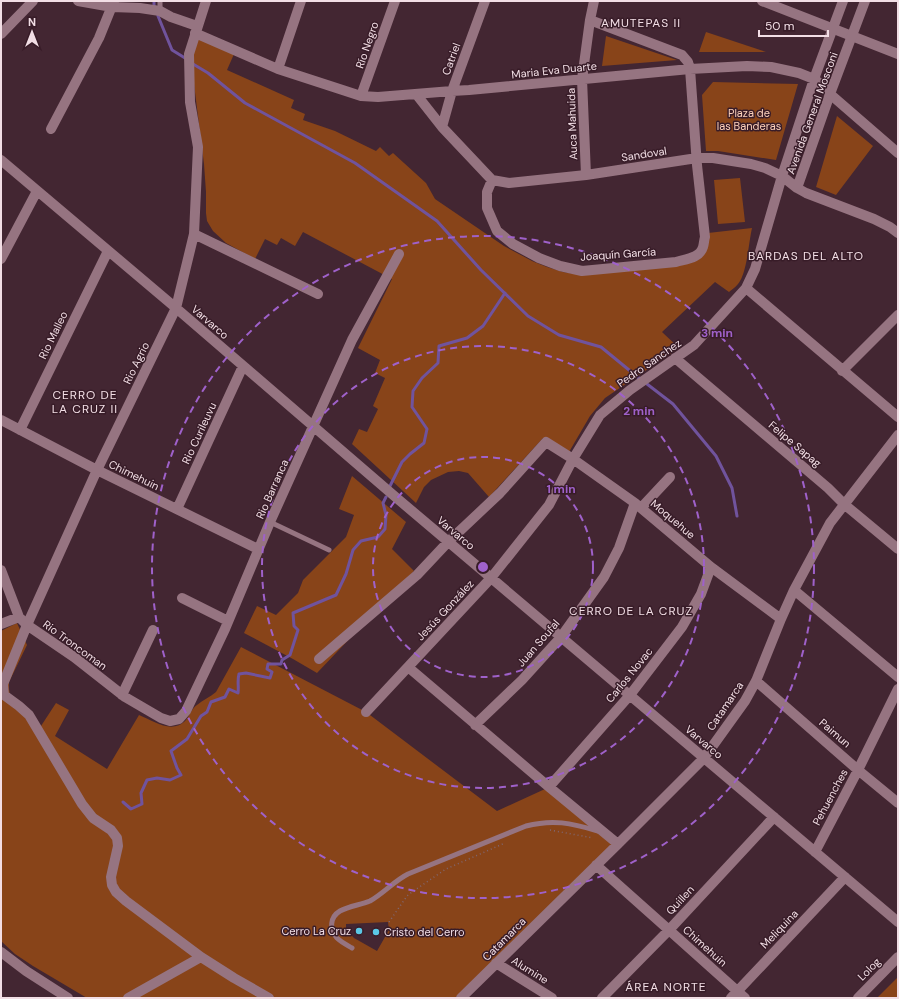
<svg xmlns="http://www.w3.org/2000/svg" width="899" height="999" font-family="'DM Sans',sans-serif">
<rect width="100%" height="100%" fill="#432632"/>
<path fill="#884419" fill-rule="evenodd" d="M 706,32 L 766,52 L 699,52 Z
M 606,36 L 677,60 L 602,66 Z
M 196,37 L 234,54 L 227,70 L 294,100 L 291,108 L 305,114 L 303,120 L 335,131 L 376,151 L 380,147 L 389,156 L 393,153 L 426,183 L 435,199 L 504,246 L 532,261 L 547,267 L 563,272 L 575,274 L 688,263 L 708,233 L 752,228 C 749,241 747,270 740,281 C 738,285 733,289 729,292 L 715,282 L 662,332 L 679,348 L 605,398 L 590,416 L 569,452 L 548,438 L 543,438 L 489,497 L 468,473 L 459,471 L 448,472 L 431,480 L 424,487 L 416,503 L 352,444 L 359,429 L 367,432 L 378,409 L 373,406 L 385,378 L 375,373 L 380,360 L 358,348 L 392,279 L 303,232 L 295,246 L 281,238 L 277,245 L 265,239 L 255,259 L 226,243 L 213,231 L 207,221 L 206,213 L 206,192 L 204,164 L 192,68 Z
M 713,82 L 798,84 L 776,160 L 718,151 L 706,151 L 702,95 Z
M 837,116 L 873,146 L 836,195 L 816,187 Z
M 740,178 L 745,222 L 718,224 L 714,180 Z
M 352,476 L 406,522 L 392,549 L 414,571 L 317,673 L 293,659 L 244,633 L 257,606 L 276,615 L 298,593 L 303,580 L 346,537 L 354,515 L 339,509 Z
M 17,623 L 27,645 L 9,682 L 9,689 L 10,695 L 41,726 L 56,703 L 69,710 L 55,736 L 107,769 L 139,715 C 154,721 172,735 186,720 C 190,715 192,708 197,705 C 203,700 210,697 216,692 L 241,647 L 366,712 L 497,811 L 545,789 L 614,844 L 455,998 L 87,998 L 33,966 L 15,954 L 1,941 L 1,631 ZM 388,922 L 389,930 L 377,951 L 354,938 L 346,930 L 346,924 Z
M 898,977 L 898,998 L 877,998 Z"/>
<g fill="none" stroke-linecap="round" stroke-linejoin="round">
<path stroke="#70539d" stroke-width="3" d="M 154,1 L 154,6
M 158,16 L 172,50 L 185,58
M 193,64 L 208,73 L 245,103 L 355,163 L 437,221 L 481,270 L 528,316 L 559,335 L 601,347 L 640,379
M 647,384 L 673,404 L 716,456 L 732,488 L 737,516
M 390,486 L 402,462 L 410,454 L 424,443 L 427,429 L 412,407 L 413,391 L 422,378 L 438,363 L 439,346 L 467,338 L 483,326 L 505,293
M 123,802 L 131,809 L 142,804 L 141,793 L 147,780 L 157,778 L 170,780 L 181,775 L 177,768 L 171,751 L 187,739 L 201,716 L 207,712 L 211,702 L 225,697 L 229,689 L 238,693 C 239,686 237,681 239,674 L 246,673 L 270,678 L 272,672 L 267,669 L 268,664 L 281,664 L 282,660 L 290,655 L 298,630 L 294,626 L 293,613 L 336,595 L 346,574 L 353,550 L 361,541 L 378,537 L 385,529 L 386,515 L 383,503 L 386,497"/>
<path stroke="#806771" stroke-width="1.5" stroke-dasharray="1 3" stroke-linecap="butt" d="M 550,830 L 593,838
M 389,922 L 407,896 L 412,892 L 446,869 L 505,843"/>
<path stroke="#967481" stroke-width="5" d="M 160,11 L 160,1
M 270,522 L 329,550
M 352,948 C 347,945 341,942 337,938 C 329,929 330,917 340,911 C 349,906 360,905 370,901 C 384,893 394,881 408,874 L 526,826 C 553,819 571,823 598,831"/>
<path stroke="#967481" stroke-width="10" d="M 78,1 L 112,7 L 140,8 L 160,11 L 171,17 L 197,26
M 762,1 L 898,54
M 195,33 L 278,69 L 361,96 L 378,97 L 452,91 L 469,90 L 690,69 L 747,66 L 771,67 L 799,73 L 814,79 L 782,176 L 755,269 L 746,288 L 694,345 L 630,390 L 600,415 L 573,459 L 549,505 L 491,578 L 366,712
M 1,34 L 33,1
M 278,69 L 301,1
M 416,94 L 442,127 L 492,180 L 509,183 L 586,175 L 697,158 L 713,158 L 751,164 L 765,168 L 782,176 L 797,188 L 806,193 L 874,219 L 890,227 L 898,233
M 361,96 L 395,1
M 442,127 L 452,91 L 485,1
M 51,129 L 99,38 L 114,1
M 1,160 L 176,308 L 399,500 L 898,922
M 586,175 L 582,79 L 590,20 L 594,1
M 492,180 L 487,192 L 487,208 L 497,231 L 513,244 L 539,258 L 560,266 L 582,271 L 676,262 C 686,259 700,258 703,247 C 704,244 704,240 705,237 L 697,165 L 690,69 L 688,62 L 682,55 L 590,20
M 797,188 L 830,94
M 194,234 L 318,294
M 1,259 L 37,191
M 746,288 L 898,417
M 675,358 L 828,488 L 844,504 L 898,549
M 842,371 L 898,315
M 1,420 L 97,470 L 258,549
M 20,430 L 108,251
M 641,508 L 670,477
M 177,509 L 243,366
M 1,570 L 19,617 L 27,625 L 74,657 L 125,697 L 161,718 L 170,721 L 179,719 L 186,711 L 225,629 L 270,522 L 352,340 L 399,254
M 794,590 L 898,677
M 182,598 L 228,621
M 1,624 L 19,617
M 319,659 L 417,575 L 448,542 L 500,493 L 546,442 L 573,459 L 635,503 L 711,567 L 781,619
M 408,667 L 549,787 L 618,844
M 756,681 L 858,770 L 898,803
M 122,695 L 153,630
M 475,725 L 522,680 L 561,637 L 604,577 L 619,548 L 635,503
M 549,787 L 630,695 L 682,627 L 701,594 L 711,567
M 815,852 L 858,770 L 898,689
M 596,865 L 669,930 L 745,998
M 1,952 L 26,971 L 68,998
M 201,957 L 126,901 L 116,892 L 112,885 L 111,877 L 118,846 L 117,838 L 111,830 L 93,818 L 82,804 L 29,715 L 19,706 L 4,695 L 3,684 L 27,625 L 97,470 L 176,308 L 194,234 L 198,147 L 190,102 L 189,54 L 206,1
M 496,963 L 552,998
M 128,998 L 201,957 L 234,978 L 269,998
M 461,998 L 618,844 L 704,758 L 745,701 L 756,681 L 781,619 L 794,590 L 830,523 L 898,435
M 602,998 L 669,930 L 774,817
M 731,998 L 845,877
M 858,998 L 898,957"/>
<path stroke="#967481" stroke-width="10" d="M 843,1 L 814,79 L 822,85 L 830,94 L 898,153
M 830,94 L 865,1"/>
</g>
<g fill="none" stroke="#9f61ca" stroke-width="2" stroke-dasharray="7 5">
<circle cx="483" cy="567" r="110"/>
<circle cx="483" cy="567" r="221"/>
<circle cx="483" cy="567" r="331"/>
</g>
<g fill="#5bc8e6" stroke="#381c28" stroke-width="1.5">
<circle cx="359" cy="931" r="4"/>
<circle cx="376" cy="932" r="4"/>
</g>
<g text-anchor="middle" stroke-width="3" stroke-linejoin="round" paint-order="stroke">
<g font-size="11" fill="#f2dee5" stroke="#381c28">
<text transform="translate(367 45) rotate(-71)" y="4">Río Negro</text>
<text transform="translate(451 59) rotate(-70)" y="4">Catriel</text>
<text transform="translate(554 70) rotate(-6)" y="4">Maria Eva Duarte</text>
<text transform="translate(812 113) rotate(-70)" y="4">Avenida General Mosconi</text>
<text transform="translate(572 124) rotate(-92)" y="4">Auca Mahuida</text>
<text transform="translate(644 154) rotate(-9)" y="4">Sandoval</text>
<text transform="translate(618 254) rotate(-4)" y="4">Joaquín García</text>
<text transform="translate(210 322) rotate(41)" y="4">Varvarco</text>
<text transform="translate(53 335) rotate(-64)" y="4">Rio Malleo</text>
<text transform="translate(136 363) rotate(-64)" y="4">Rio Agrio</text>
<text transform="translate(649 363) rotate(-35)" y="4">Pedro Sanchez</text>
<text transform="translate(199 433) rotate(-65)" y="4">Rio Curileuvu</text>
<text transform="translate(795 444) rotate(40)" y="4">Felipe Sapag</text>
<text transform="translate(134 475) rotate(26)" y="4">Chimehuin</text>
<text transform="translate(272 489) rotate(-66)" y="4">Rio Barranca</text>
<text transform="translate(673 519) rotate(40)" y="4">Moquehue</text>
<text transform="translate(456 533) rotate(40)" y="4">Varvarco</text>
<text transform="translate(445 610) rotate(-47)" y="4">Jesús González</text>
<text transform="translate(538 643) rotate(-49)" y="4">Juan Soufal</text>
<text transform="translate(75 645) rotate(36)" y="4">Rio Troncoman</text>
<text transform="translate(629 675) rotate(-51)" y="4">Carlos Novac</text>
<text transform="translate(725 706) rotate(-56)" y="4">Catamarca</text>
<text transform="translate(835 733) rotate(41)" y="4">Paimun</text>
<text transform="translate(704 742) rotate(40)" y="4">Varvarco</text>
<text transform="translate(830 797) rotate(-62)" y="4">Pehuenches</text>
<text transform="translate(680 900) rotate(-47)" y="4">Quillen</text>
<text transform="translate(779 929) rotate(-46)" y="4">Meliquina</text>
<text transform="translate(504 939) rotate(-45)" y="4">Catamarca</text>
<text transform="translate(705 946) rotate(42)" y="4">Chimehuin</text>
<text transform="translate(869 969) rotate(-45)" y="4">Lolog</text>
<text transform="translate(530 970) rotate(32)" y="4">Alumine</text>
</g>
<g font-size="11" fill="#fdd1bb" stroke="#381c28">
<text x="749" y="117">Plaza de<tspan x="749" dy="13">las Banderas</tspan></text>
</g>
<g font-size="11" fill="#f2dee5" stroke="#381c28" text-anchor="end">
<text x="351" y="935">Cerro La Cruz</text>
<text x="384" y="936" text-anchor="start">Cristo del Cerro</text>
</g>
<g font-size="12" letter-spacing="1" fill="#f2dee5" stroke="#381c28">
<text x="641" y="27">AMUTEPAS II</text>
<text x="806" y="260">BARDAS DEL ALTO</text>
<text x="85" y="399">CERRO DE<tspan x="85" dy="14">LA CRUZ II</tspan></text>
<text x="631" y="615">CERRO DE LA CRUZ</text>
<text x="666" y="991">ÁREA NORTE</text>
</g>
</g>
<circle cx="483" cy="567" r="6" fill="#9f61ca" stroke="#381c28" stroke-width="2"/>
<g font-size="12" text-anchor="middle" font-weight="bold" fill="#9f61ca" stroke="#381c28" stroke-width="3" stroke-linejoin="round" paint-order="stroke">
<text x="717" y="337">3 min</text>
<text x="639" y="415">2 min</text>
<text x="561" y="493">1 min</text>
</g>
<rect width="899" height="999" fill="none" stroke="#f2dee5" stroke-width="4"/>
<g transform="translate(32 32)" stroke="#381c28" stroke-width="3" paint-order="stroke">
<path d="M0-3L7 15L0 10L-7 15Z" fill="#f2dee5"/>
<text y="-6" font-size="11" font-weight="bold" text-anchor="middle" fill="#f2dee5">N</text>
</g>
<path d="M759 30v6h69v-6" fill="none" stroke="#f2dee5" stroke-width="2"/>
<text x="765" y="30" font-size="12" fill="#f2dee5" stroke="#381c28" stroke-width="3" paint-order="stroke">50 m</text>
</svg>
